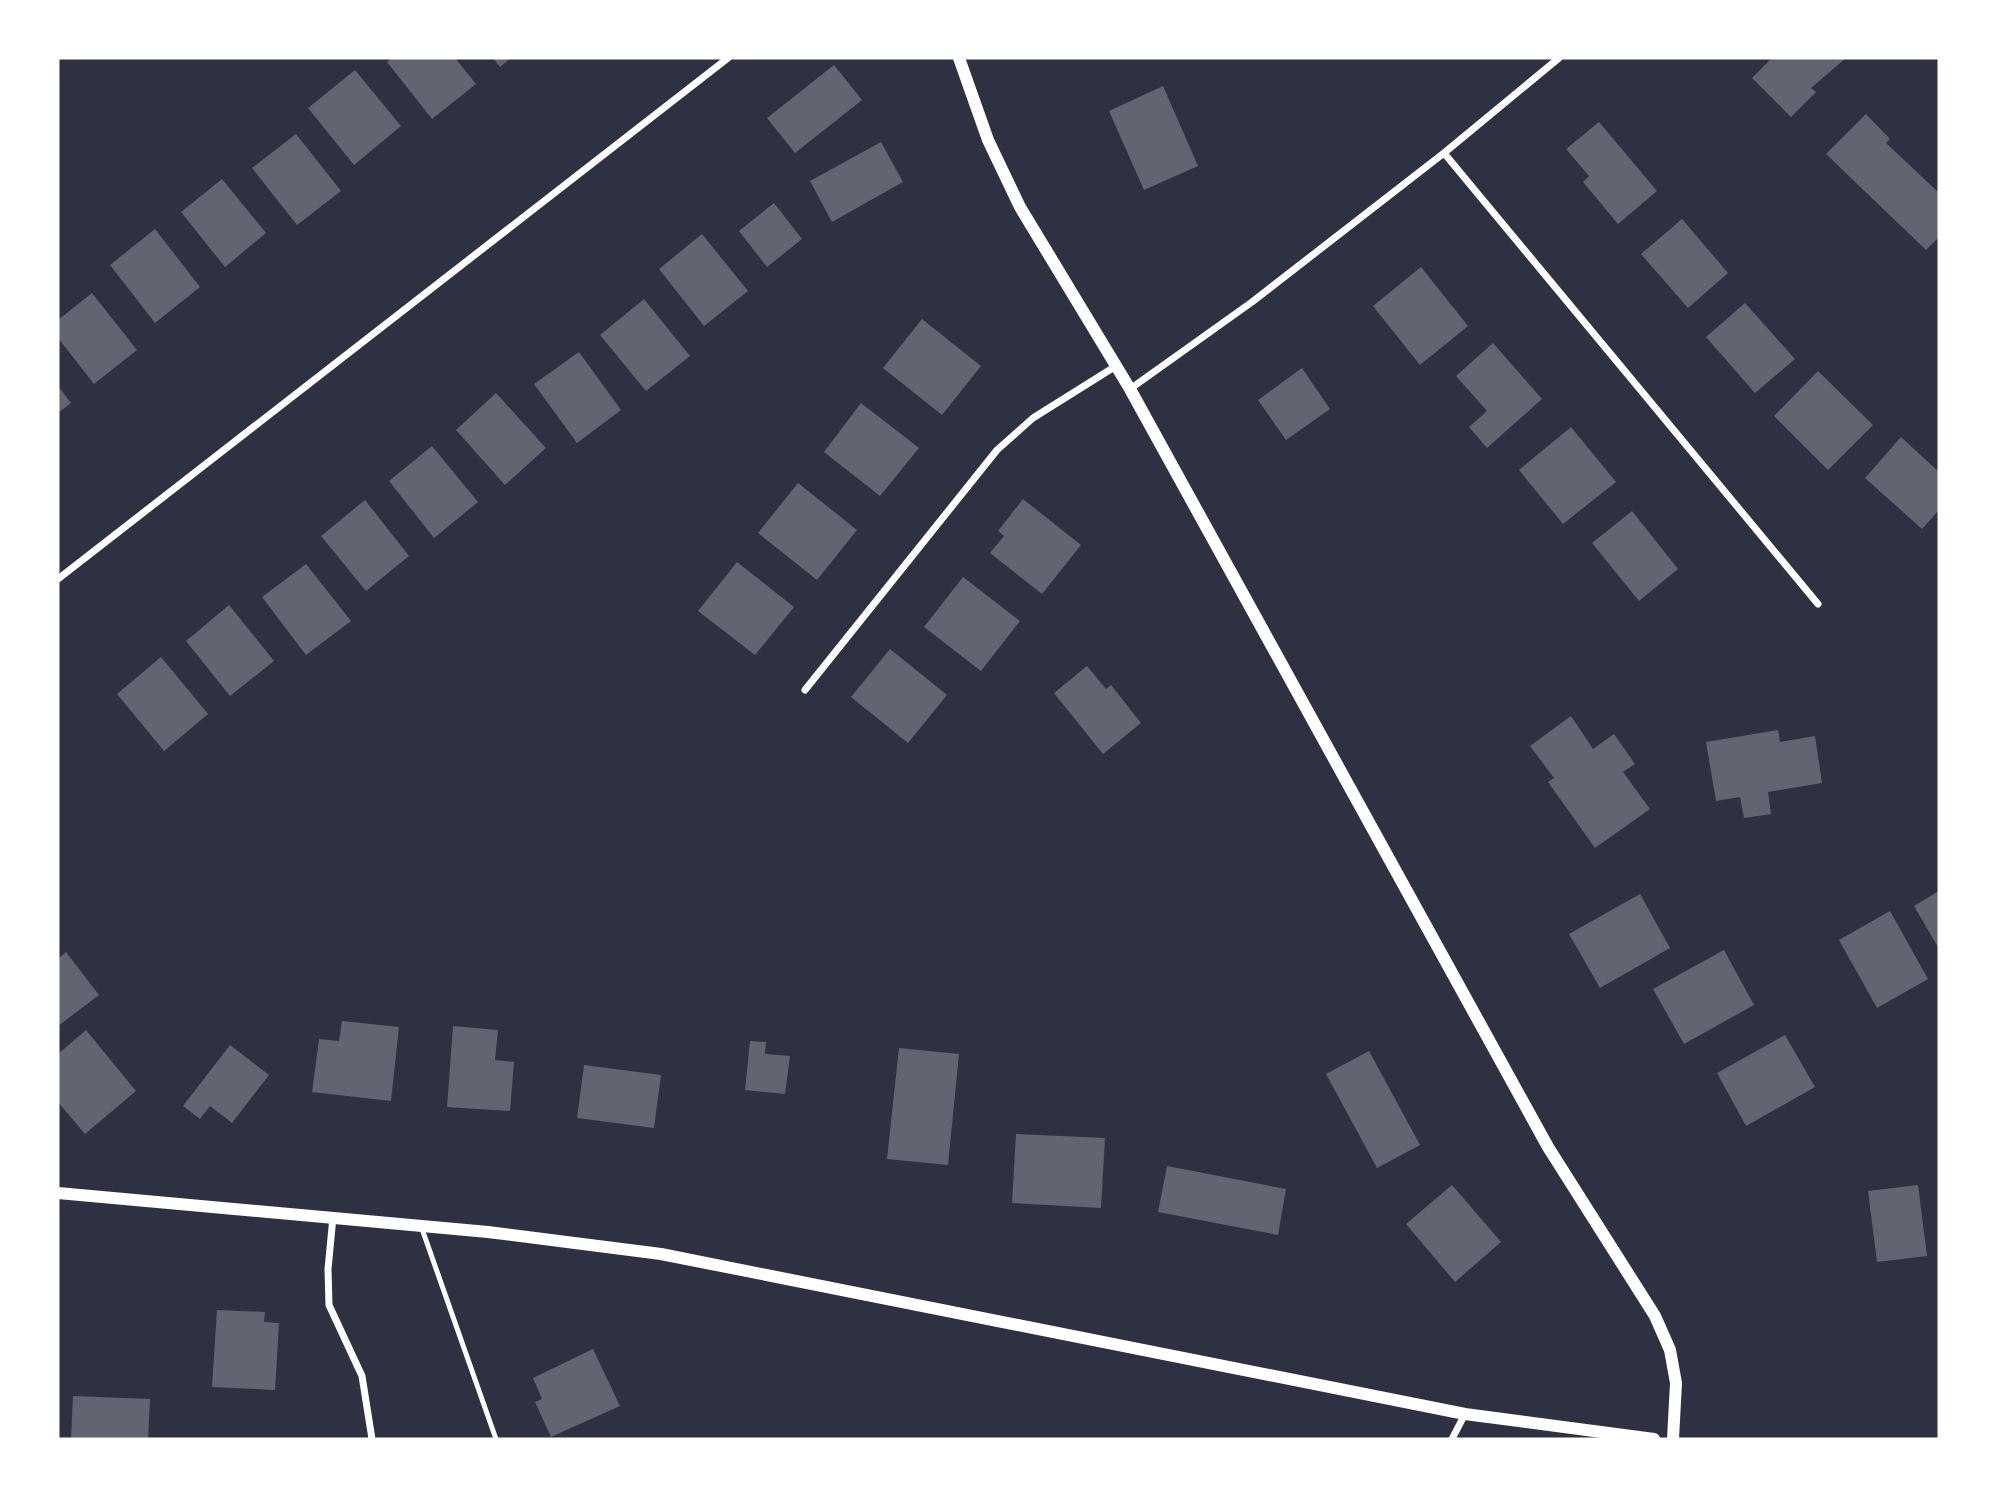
<svg xmlns="http://www.w3.org/2000/svg" width="1997" height="1497" font-family="'Work Sans',sans-serif">
<rect width="100%" height="100%" fill="#2d3142"/>
<path fill="#626471" d="M 392,58 L 455,58 L 476,84 L 432,119 L 387,62 Z
M 493,58 L 511,58 L 500,67 Z
M 1772,58 L 1846,58 L 1811,88 L 1816,92 L 1791,117 L 1752,78 Z
M 834,65 L 862,100 L 795,153 L 767,118 Z
M 355,70 L 401,126 L 354,165 L 308,108 Z
M 1163,86 L 1198,166 L 1144,190 L 1109,111 Z
M 1866,114 L 1890,139 L 1886,143 L 1937,191 L 1939,188 L 1939,237 L 1926,250 L 1826,154 Z
M 1599,122 L 1657,191 L 1618,224 L 1583,182 L 1589,176 L 1566,149 Z
M 296,134 L 341,191 L 297,225 L 252,168 Z
M 881,142 L 903,182 L 832,222 L 810,181 Z
M 222,179 L 266,233 L 225,267 L 181,212 Z
M 774,203 L 802,239 L 767,267 L 739,231 Z
M 1682,219 L 1728,273 L 1688,308 L 1641,254 Z
M 155,229 L 200,287 L 155,323 L 110,265 Z
M 702,234 L 748,291 L 704,326 L 659,269 Z
M 1421,267 L 1468,326 L 1420,365 L 1373,306 Z
M 92,293 L 137,350 L 94,384 L 58,338 L 58,320 Z
M 644,299 L 690,356 L 646,391 L 600,335 Z
M 1745,303 L 1795,359 L 1755,393 L 1706,337 Z
M 922,319 L 981,366 L 942,415 L 883,368 Z
M 1493,343 L 1542,399 L 1487,448 L 1469,427 L 1487,411 L 1456,376 Z
M 579,352 L 621,410 L 577,443 L 534,384 Z
M 1302,368 L 1330,409 L 1286,440 L 1258,400 Z
M 1818,371 L 1873,425 L 1828,470 L 1774,416 Z
M 58,386 L 71,403 L 58,413 Z
M 496,393 L 546,448 L 505,485 L 456,430 Z
M 861,403 L 919,448 L 880,496 L 824,452 Z
M 1571,427 L 1616,482 L 1563,524 L 1519,470 Z
M 1901,437 L 1939,472 L 1939,510 L 1922,529 L 1865,478 Z
M 432,446 L 478,502 L 434,538 L 389,481 Z
M 798,483 L 857,530 L 817,580 L 758,533 Z
M 1023,499 L 1081,545 L 1042,594 L 990,553 L 1004,536 L 998,531 Z
M 365,500 L 409,556 L 366,591 L 321,536 Z
M 1632,511 L 1678,569 L 1639,601 L 1592,543 Z
M 737,562 L 794,607 L 755,655 L 698,611 Z
M 306,564 L 351,621 L 306,655 L 262,597 Z
M 963,577 L 1020,621 L 981,671 L 924,627 Z
M 229,605 L 274,661 L 230,696 L 186,641 Z
M 890,649 L 947,695 L 908,743 L 851,697 Z
M 161,657 L 208,714 L 164,751 L 117,694 Z
M 1087,666 L 1106,689 L 1111,685 L 1141,723 L 1103,754 L 1054,693 Z
M 1571,716 L 1593,749 L 1614,734 L 1635,764 L 1623,772 L 1650,809 L 1595,848 L 1548,782 L 1554,778 L 1530,746 Z
M 1778,730 L 1780,742 L 1815,736 L 1822,783 L 1768,792 L 1771,814 L 1744,818 L 1740,797 L 1716,801 L 1706,742 Z
M 1939,891 L 1939,949 L 1914,906 Z
M 1640,894 L 1670,948 L 1600,988 L 1569,934 Z
M 1890,911 L 1928,979 L 1877,1008 L 1839,940 Z
M 1724,950 L 1754,1005 L 1684,1044 L 1653,989 Z
M 66,952 L 99,995 L 58,1026 L 58,959 Z
M 342,1021 L 399,1027 L 391,1101 L 312,1092 L 319,1039 L 339,1041 Z
M 453,1026 L 498,1030 L 495,1060 L 514,1062 L 510,1111 L 447,1107 Z
M 86,1030 L 136,1091 L 85,1134 L 58,1102 L 58,1054 Z
M 1785,1035 L 1815,1087 L 1746,1126 L 1717,1073 Z
M 750,1041 L 766,1042 L 765,1054 L 790,1056 L 785,1094 L 745,1090 Z
M 230,1045 L 269,1075 L 232,1123 L 210,1106 L 200,1119 L 183,1106 Z
M 899,1048 L 959,1054 L 948,1165 L 887,1159 Z
M 1369,1051 L 1420,1145 L 1377,1168 L 1326,1074 Z
M 584,1065 L 661,1075 L 654,1128 L 577,1118 Z
M 1016,1134 L 1105,1138 L 1101,1208 L 1012,1203 Z
M 1167,1166 L 1286,1189 L 1278,1235 L 1158,1212 Z
M 1452,1185 L 1501,1242 L 1455,1282 L 1406,1224 Z
M 1918,1185 L 1927,1256 L 1877,1262 L 1868,1191 Z
M 217,1310 L 265,1312 L 264,1322 L 279,1323 L 275,1390 L 212,1387 Z
M 593,1349 L 620,1406 L 551,1437 L 535,1402 L 542,1399 L 533,1378 Z
M 73,1396 L 150,1399 L 148,1439 L 71,1439 Z"/>
<g fill="none" stroke-linecap="round" stroke-linejoin="round">
<path stroke="#fff" stroke-width="5" d="M 421,1226 L 496,1439"/>
<path stroke="#fff" stroke-width="7" d="M 1444,153 L 1818,604
M 1130,389 L 1252,302 L 1444,153 L 1559,58
M 58,579 L 728,58
M 805,690 L 997,450 L 1033,418 L 1116,366
M 333,1217 L 328,1269 L 329,1305 L 362,1376 L 372,1439
M 1452,1439 L 1465,1414"/>
<path stroke="#fff" stroke-width="12" d="M 959,58 L 988,140 L 1020,207 L 1130,389 L 1548,1147 L 1655,1316 L 1670,1350 L 1676,1383 L 1673,1439
M 58,1193 L 488,1232 L 661,1254 L 1465,1414 L 1654,1439"/>
</g>
<rect width="1997" height="1497" fill="none" stroke="#ffffff" stroke-width="119"/>
</svg>
